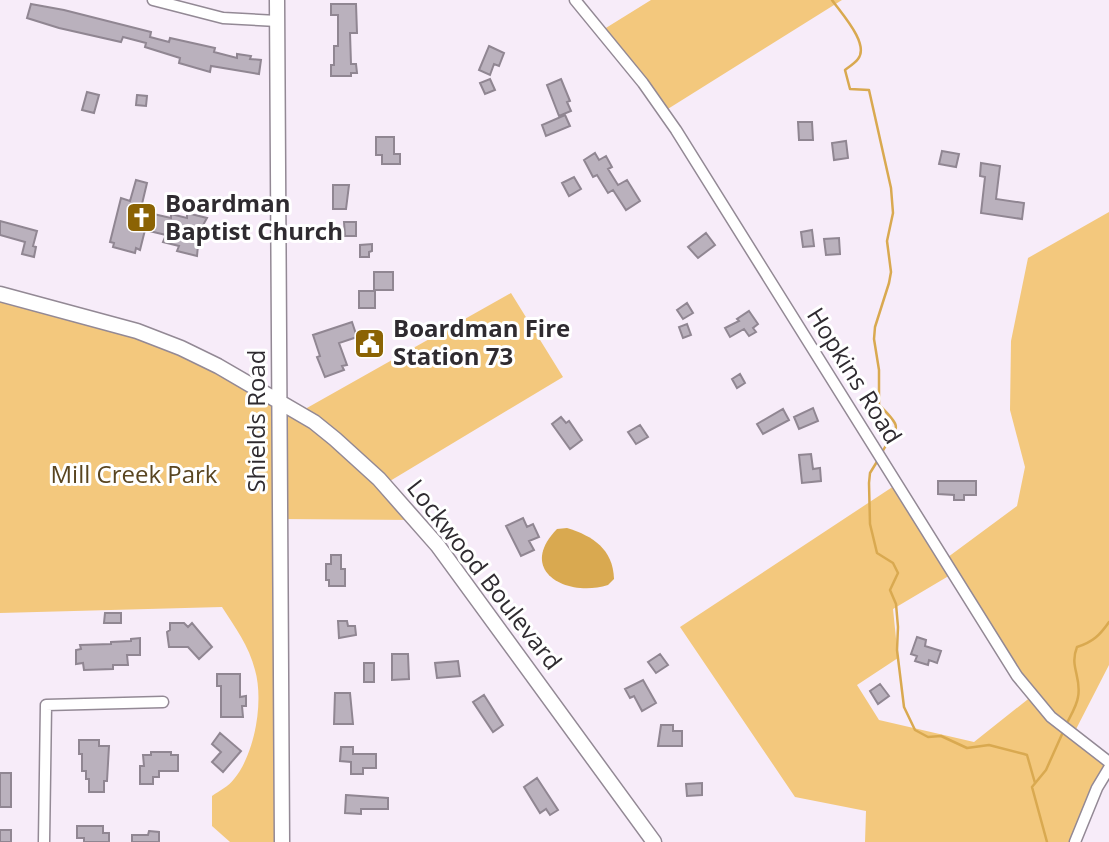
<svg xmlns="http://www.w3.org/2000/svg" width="1109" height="842" font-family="'Open Sans',sans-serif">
<rect width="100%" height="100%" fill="#f7ecf9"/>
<path fill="#f3c87d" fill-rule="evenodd" d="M 651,0 L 842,0 L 663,112 L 601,31 Z
M 1109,212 L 1109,665 L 1073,735 L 1109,762 L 1075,842 L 865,842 L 866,811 L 795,797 L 680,627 L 897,484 L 944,560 L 1017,506 L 1025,467 L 1010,410 L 1011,341 L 1028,258 ZM 952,574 L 1032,696 L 974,742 L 879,720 L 857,685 L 898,658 L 893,609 Z
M 511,293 L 563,377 L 385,484 L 417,520 L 280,519 L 282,842 L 230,842 L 212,826 L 212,796 C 219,791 229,786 234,779 C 255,754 264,701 255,670 C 249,646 235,627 222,607 L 0,613 L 0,294 L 137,331 L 298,413 Z"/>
<path fill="#d9a950" d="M 567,528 C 593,536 613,549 614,579 L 608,585 C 567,598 516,571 557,529 Z"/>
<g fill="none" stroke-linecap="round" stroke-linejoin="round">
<path stroke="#d9a950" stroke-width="2.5" d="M 832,0 C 841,13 870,44 858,59 C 855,63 849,67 845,70 L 850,89 L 869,90 L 891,188 L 893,213 L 887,241 L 891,272 L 889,283 L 875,327 L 874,339 L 879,370 L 879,405 C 906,431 896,426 881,454
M 878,460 L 870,473 L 869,483 L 870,524 L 877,553 L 893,563 L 898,573 L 890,590 L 896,604 L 898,627 L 897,650 L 904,707 L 915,730 L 928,737 L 941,736 L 967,748 L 989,745 L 1024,754 L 1027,755 L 1035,783
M 1067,723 C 1071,715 1077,705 1078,697 C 1082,677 1069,667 1077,647 C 1093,642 1100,635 1109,622
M 1047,842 L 1032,787 L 1046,770 L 1063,732"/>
</g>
<path fill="#bab1bd" stroke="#908692" stroke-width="2" d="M 31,4 L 64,10 L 151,32 L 150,37 L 169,42 L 170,38 L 215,48 L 214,52 L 237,58 L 237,54 L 251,56 L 250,59 L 261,60 L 259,74 L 211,66 L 210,72 L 179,63 L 180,58 L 145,47 L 146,43 L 123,37 L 121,42 L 59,28 L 27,18 Z
M 331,4 L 356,4 L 357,33 L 350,33 L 351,64 L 356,64 L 357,73 L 351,73 L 351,76 L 331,76 L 331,65 L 334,65 L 334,46 L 338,46 L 338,15 L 331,15 Z
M 489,46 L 504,53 L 499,66 L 494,64 L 490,75 L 479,70 Z
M 490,79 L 495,90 L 485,94 L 480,83 Z
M 561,79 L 570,101 L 567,102 L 571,111 L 559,116 L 547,85 Z
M 87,92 L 99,95 L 94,113 L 82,110 Z
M 137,95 L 147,96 L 146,106 L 136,105 Z
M 565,115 L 570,126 L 546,136 L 542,125 Z
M 798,122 L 812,122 L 813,140 L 799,140 Z
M 376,137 L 394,137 L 394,154 L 400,154 L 400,164 L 382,164 L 382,155 L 376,155 Z
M 846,141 L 848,158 L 834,160 L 832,143 Z
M 942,151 L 959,154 L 956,167 L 939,164 Z
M 595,153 L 599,160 L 606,156 L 612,167 L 608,169 L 618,185 L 627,180 L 640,201 L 626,210 L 613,190 L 608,193 L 597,175 L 593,177 L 584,160 Z
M 981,163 L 1000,166 L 996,199 L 1024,203 L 1022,219 L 981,213 L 985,177 L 980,176 Z
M 574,177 L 581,189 L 569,196 L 562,183 Z
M 136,180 L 147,183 L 142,204 L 151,206 L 149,213 L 171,218 L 171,214 L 187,218 L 187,213 L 207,218 L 202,227 L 204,228 L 202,236 L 199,235 L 197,256 L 177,251 L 179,246 L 163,242 L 166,235 L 145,230 L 140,250 L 136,248 L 135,253 L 113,247 L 114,243 L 110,242 L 121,198 L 130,201 Z
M 333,185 L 349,185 L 346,209 L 333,209 Z
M 0,221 L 37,231 L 33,246 L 36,247 L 34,257 L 22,254 L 25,242 L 0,235 Z
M 344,222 L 356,222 L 356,236 L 345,236 Z
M 812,230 L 814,246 L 803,247 L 801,232 Z
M 706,233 L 715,245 L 698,258 L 688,247 Z
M 839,238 L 840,254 L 826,255 L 824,239 Z
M 372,244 L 372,251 L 369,252 L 369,257 L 360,257 L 360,245 Z
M 374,272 L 393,272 L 393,290 L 374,290 Z
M 359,291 L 375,291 L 375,308 L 359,308 Z
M 687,303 L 693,313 L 683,319 L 677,310 Z
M 749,311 L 758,324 L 753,328 L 756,332 L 749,336 L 744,329 L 730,337 L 725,328 L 739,321 L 737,319 Z
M 352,322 L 357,337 L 339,343 L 347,365 L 342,366 L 344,370 L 325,377 L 317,357 L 320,356 L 313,335 Z
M 687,324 L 691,335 L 683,338 L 679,327 Z
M 740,374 L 745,383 L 737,388 L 732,379 Z
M 813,408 L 818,421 L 799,429 L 794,417 Z
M 783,409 L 789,420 L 763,434 L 757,424 Z
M 561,417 L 566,423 L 569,421 L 582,440 L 570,449 L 552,424 Z
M 640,425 L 648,437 L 636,444 L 628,432 Z
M 811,454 L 813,469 L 820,468 L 821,481 L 802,483 L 799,455 Z
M 938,481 L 976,481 L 976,495 L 964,495 L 964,500 L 954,500 L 954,495 L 938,494 Z
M 523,518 L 527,527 L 533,524 L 539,537 L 529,541 L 534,550 L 521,556 L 506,526 Z
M 331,555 L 341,555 L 341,569 L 345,569 L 345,586 L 329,586 L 329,580 L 326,580 L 326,564 L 331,564 Z
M 105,613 L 121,613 L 121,623 L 104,623 Z
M 338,621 L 347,621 L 348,626 L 355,626 L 356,635 L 339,638 Z
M 170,623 L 184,623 L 188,627 L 192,623 L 212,647 L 199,659 L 188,647 L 169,647 L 167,632 L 170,630 Z
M 917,637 L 926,640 L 925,646 L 941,651 L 937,663 L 929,660 L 928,665 L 915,661 L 917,656 L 911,654 Z
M 140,638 L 140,655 L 127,655 L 128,665 L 113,665 L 113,669 L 84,670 L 83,663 L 76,664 L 76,650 L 81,649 L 80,645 L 111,644 L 111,642 L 131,641 L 131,639 Z
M 392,654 L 408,654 L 409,679 L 392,680 Z
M 660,654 L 668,665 L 656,673 L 648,662 Z
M 458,661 L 460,676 L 437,678 L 435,663 Z
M 364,663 L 374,663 L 374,682 L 364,682 Z
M 217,674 L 240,674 L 240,697 L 246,696 L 246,706 L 242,706 L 243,717 L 221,717 L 221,686 L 217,686 Z
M 643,680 L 656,703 L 642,711 L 634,696 L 630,698 L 625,689 Z
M 880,684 L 889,696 L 878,704 L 870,691 Z
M 335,693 L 350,693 L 353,724 L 334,724 Z
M 484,695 L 503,725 L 493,732 L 473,702 Z
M 661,725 L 673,725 L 673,731 L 682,731 L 682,746 L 658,746 Z
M 220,733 L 241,751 L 223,772 L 212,762 L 221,752 L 212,744 Z
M 79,740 L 99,740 L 99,746 L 109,746 L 107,781 L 104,781 L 104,792 L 89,792 L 89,779 L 86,779 L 86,771 L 82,771 L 82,754 L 79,754 Z
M 341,747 L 353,747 L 353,754 L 376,754 L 376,768 L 363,768 L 363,774 L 351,774 L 351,762 L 340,761 Z
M 151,752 L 171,752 L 171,755 L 178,755 L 178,771 L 159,771 L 159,777 L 153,777 L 153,784 L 140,784 L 140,766 L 144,766 L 143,755 L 151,755 Z
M 0,773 L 11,773 L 11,807 L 0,807 Z
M 537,778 L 558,810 L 550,815 L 546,809 L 540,813 L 524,787 Z
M 702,783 L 702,795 L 687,796 L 686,784 Z
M 346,795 L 388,798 L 388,809 L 361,809 L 361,814 L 345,813 Z
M 77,826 L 103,826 L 103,833 L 109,833 L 109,842 L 84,842 L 84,838 L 77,838 Z
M 0,830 L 11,830 L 11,842 L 0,842 Z
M 149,831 L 159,832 L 159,842 L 132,842 L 132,835 L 148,835 Z"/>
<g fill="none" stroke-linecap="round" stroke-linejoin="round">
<defs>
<path id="minor" d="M 153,0 L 223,18 L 277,21
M 575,0 L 643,83 L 676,130 L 1017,676 L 1051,717 L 1109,762
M 44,842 L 46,705 L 163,702
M 1075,842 L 1097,788 L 1109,768"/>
<path id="major" d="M 277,0 L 282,842
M 0,294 L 137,331 L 181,348 L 218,366 L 314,422 L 335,439 L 379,479 L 438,546 L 654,842"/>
</defs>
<use href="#minor" stroke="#938995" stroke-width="13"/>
<use href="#major" stroke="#938995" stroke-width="17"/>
<use href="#minor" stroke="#fff" stroke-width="10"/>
<use href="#major" stroke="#fff" stroke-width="14"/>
</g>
<defs>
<symbol id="church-square" viewBox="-11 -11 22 22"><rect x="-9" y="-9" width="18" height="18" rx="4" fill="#8b6304" stroke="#fff"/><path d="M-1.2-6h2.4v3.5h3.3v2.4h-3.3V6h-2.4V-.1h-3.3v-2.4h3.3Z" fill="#fff"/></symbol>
<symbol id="civic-square" viewBox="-11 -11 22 22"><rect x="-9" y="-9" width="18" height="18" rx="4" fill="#8b6304" stroke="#fff"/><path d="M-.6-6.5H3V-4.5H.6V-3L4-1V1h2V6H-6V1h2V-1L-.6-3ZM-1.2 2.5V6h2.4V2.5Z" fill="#fff"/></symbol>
</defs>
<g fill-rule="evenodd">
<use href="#church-square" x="124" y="200" width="35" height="35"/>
<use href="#civic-square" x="352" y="326" width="35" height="35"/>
</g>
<g text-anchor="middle" stroke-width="6" stroke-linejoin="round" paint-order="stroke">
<g font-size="24" font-weight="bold" fill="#2f2b30" stroke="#fff" text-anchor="start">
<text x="165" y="212">Boardman<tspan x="165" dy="28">Baptist Church</tspan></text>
<text x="393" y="337">Boardman Fire<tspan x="393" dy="28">Station 73</tspan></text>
</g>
<g font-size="24" fill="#2f2b30" stroke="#fff">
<text transform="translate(854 376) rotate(58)" y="8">Hopkins Road</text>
<text transform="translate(257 421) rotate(-90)" y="8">Shields Road</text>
<text transform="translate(484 575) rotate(52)" y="8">Lockwood Boulevard</text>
</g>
<g font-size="24" fill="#594520" stroke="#fff">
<text x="134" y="483">Mill Creek Park</text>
</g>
</g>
</svg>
